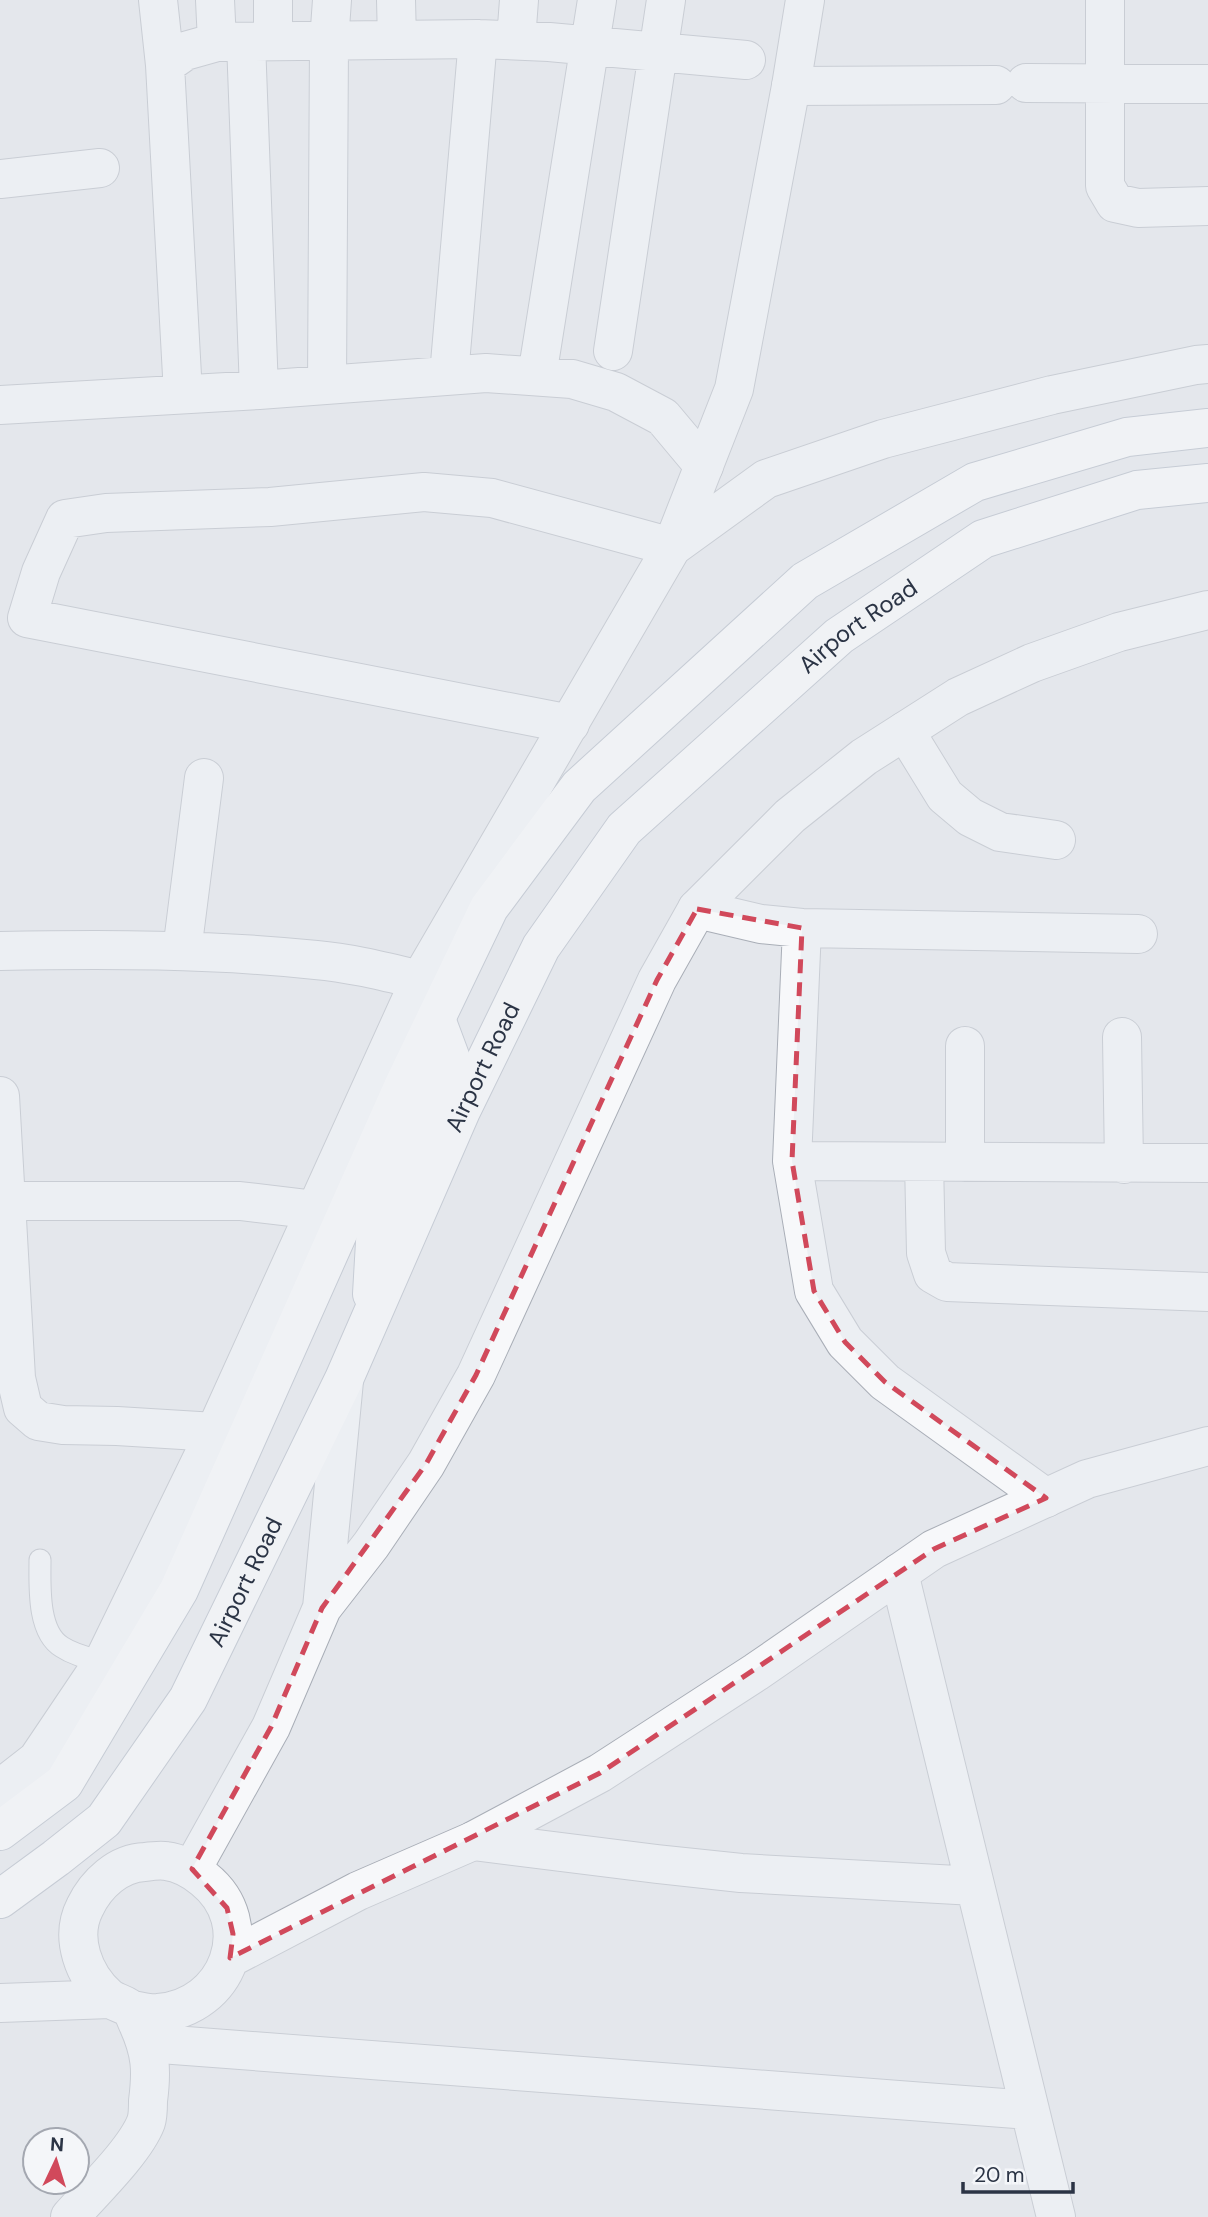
<svg xmlns="http://www.w3.org/2000/svg" width="1208" height="2217" font-family="'DM Sans',sans-serif">
<rect width="100%" height="100%" fill="#e4e7ec"/>
<g fill="none" stroke-linecap="round" stroke-linejoin="round">
<defs>
<path id="service" d="M 40,1560 C 40,1585 37,1632 62,1647 C 74,1655 89,1658 103,1662"/>
<path id="minor" d="M 158,0 L 165,65
M 215,0 L 217,42
M 273,0 L 273,41
M 396,0 L 397,40
M 1105,0 L 1105,186 L 1115,203 L 1138,208 L 1208,206
M 516,40 L 519,0
M 246,42 L 259,390
M 1026,83 L 1208,84
M 791,86 L 996,85
M 0,179 L 100,168
M 613,351 L 666,0
M 449,375 L 478,39
M 537,376 L 597,0
M 327,385 L 329,42 L 332,0
M 183,394 L 165,65 L 185,51 L 217,42 L 478,39 L 549,42 L 746,60
M 0,405 L 259,390 L 486,373 L 572,379 L 616,392 L 663,417 L 704,466
M 570,724 L 27,618 L 41,572 L 65,519 L 106,513 L 270,507 L 424,492 L 492,498 L 672,547
M 905,731 L 945,796 L 970,817 L 1000,832 L 1056,840
M 697,909 L 761,924 L 802,928 L 1138,934
M 802,928 L 792,1161 L 814,1291 L 845,1342 L 885,1382 L 1046,1498
M 0,951 C 105,949 211,949 316,960 C 351,963 386,972 420,980
M 182,951 L 204,778
M 1122,1037 L 1124,1164
M 0,1096 L 16,1378 L 23,1408 L 38,1421 L 63,1425 L 117,1426 L 215,1432
M 792,1161 L 1208,1163
M 924,1162 L 926,1253 L 933,1274 L 947,1282 L 1208,1292
M 965,1162 L 965,1046
M 6,1201 L 240,1201 L 316,1210
M 899,1573 L 1056,2217
M 473,1841 L 657,1864 L 741,1873 L 975,1886
M 147,2043 L 1030,2110"/>
<path id="tertiary" d="M 672,547 L 766,479 L 883,439 L 1052,395 L 1196,365 L 1208,364
M 322,1608 L 371,1545 L 426,1464 L 476,1375 L 657,980 L 697,909 L 790,816 L 864,757 L 958,697 L 1032,663 L 1119,632 L 1208,610
M 0,1789 L 37,1760 L 103,1662 L 215,1432 L 420,980 L 672,547 L 734,389 L 791,86 L 805,0
M 192,1869 L 271,1727 L 322,1608 L 344,1381
M 230,1958 L 358,1891 L 473,1841 L 600,1773 L 756,1672 L 934,1549 L 1087,1479 L 1208,1446
M 0,2003 L 110,1999
M 70,2217 C 91,2193 135,2151 146,2122 C 148,2116 148,2108 148,2101 C 152,2070 151,2053 138,2024 C 136,2020 134,2013 131,2010 C 126,2004 115,2003 108,1997 C 84,1976 69,1938 85,1907 C 96,1884 118,1863 145,1862 C 152,1861 160,1860 166,1861 C 181,1863 193,1870 204,1879 C 260,1924 228,2008 158,2013 C 150,2014 140,2011 132,2010"/>
<g id="primary">
<path d="M 372,1294 L 376,1225 L 452,1062 L 436,1019"/>
<path d="M 0,1831 L 64,1783 L 179,1590 L 404,1085 L 489,908 L 579,787 L 805,581 L 975,482 L 1127,437 L 1208,428"/>
<path id="s1" d="M 0,1899 L 56,1858 L 104,1820 L 188,1699 L 344,1379 L 461,1111 L 541,947 L 624,829 L 839,636 L 983,539 L 1137,490 L 1208,483"/>
</g>
</defs>
<use href="#service" stroke="#a9aeb7" stroke-width="23"/>
<use href="#minor" stroke="#a9aeb7" stroke-width="40"/>
<use href="#tertiary" stroke="#a9aeb7" stroke-width="40"/>
<use href="#primary" stroke="#a3abb8" stroke-width="40"/>
<use href="#service" stroke="#f7f8fa" stroke-width="21"/>
<use href="#minor" stroke="#f7f8fa" stroke-width="38"/>
<use href="#tertiary" stroke="#f7f8fa" stroke-width="38"/>
<use href="#primary" stroke="#fff" stroke-width="38"/>
</g>
<path d="M0 0H1208V2217H0ZM 697,909 L 802,928 L 792,1161 L 814,1291 L 845,1342 L 885,1382 L 1046,1498 L 934,1549 L 600,1773 L 230,1958 L 233,1934 L 227,1908 L 192,1869 L 271,1727 L 322,1608 L 426,1464 L 476,1375 L 657,980 Z" fill="#e4e7ec" fill-opacity=".55" fill-rule="evenodd"/>
<path fill="none" stroke="#d1495b" stroke-width="5" stroke-dasharray="14 9" stroke-linejoin="round" d="M 697,909 L 802,928 L 792,1161 L 814,1291 L 845,1342 L 885,1382 L 1046,1498 L 934,1549 L 600,1773 L 230,1958 L 233,1934 L 227,1908 L 192,1869 L 271,1727 L 322,1608 L 426,1464 L 476,1375 L 657,980 Z"/>
<g text-anchor="middle" stroke-width="6" stroke-linejoin="round" paint-order="stroke">
<g font-size="24" fill="#2b3445" stroke="#f4f6f9">
<text dy="8" stroke="none"><textPath href="#s1" startOffset="1563">Airport Road</textPath></text>
<text dy="8" stroke="none"><textPath href="#s1" startOffset="975">Airport Road</textPath></text>
<text dy="8" stroke="none"><textPath href="#s1" startOffset="408">Airport Road</textPath></text>
</g>
</g>
<g transform="translate(56 2161) rotate(4)"><circle r="33" fill="#f4f6f9" stroke="#a4a8b1" stroke-width="2"/>
<path d="M0-5L12 26L0 18L-12 26Z" fill="#d1495b"/>
<text y="-10" font-size="19" font-weight="bold" text-anchor="middle" fill="#2b3445">N</text>
</g>
<path d="M963 2182v10h110v-10" fill="none" stroke="#2b3445" stroke-width="3.5"/>
<text x="974" y="2182" font-size="21" fill="#2b3445" stroke="#f4f6f9" stroke-width="5" paint-order="stroke">20 m</text>
</svg>
